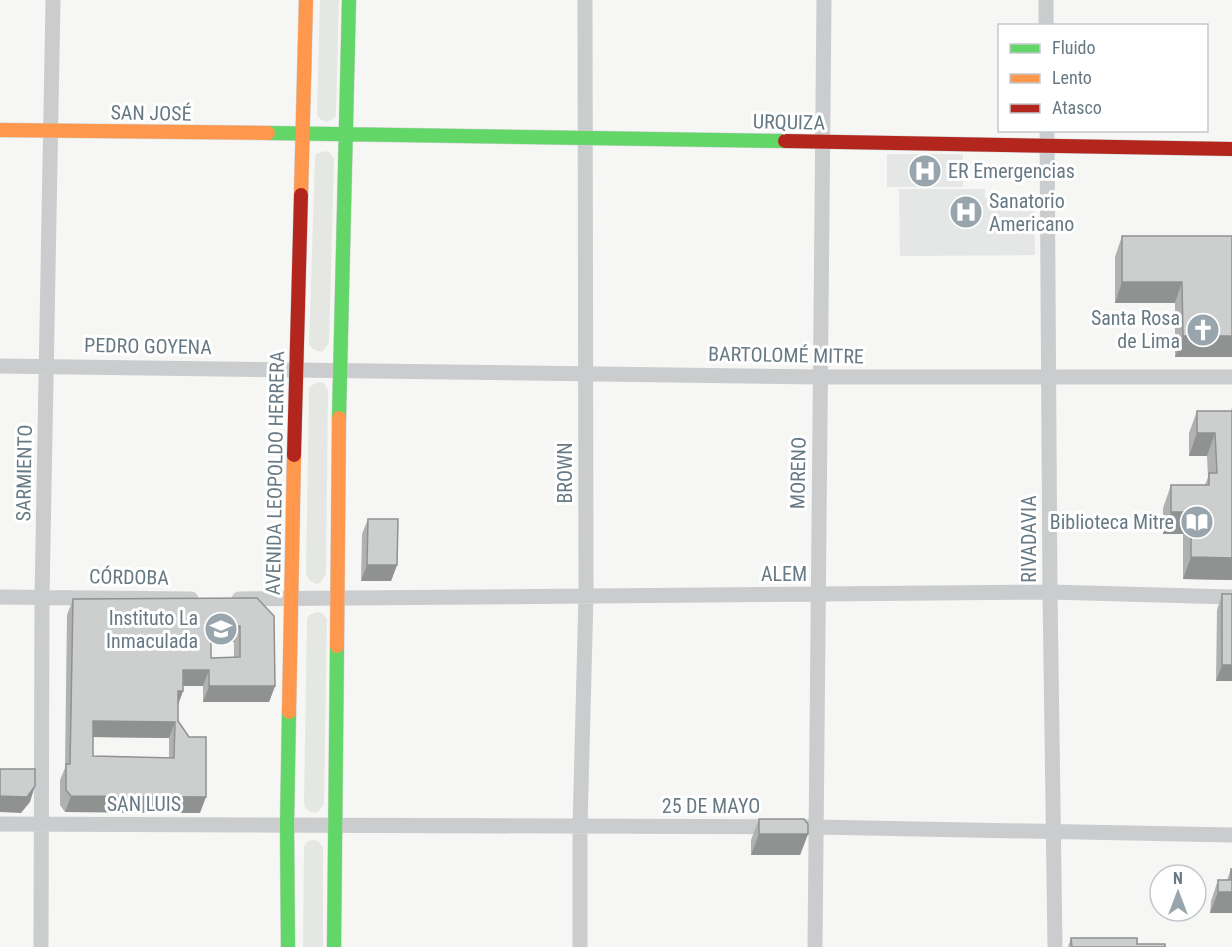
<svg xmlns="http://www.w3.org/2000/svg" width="1232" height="947" font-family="'Roboto Condensed',sans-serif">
<rect width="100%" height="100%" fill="#f6f6f5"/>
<path fill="#e5e6e6" d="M 887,154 L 963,154 L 963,187 L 887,187 Z
M 899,189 L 985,189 L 985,198 L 1034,198 L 1035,255 L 900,256 Z"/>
<path fill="#e5e8e2" d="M 320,0 L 339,0 L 336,116 C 329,123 323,124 317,115 Z
M 325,151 L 329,152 L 334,158 L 329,343 L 323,351 C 317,352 313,350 309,344 L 315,157 L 316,154 Z
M 319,382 L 324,383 L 328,390 L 326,574 L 320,583 L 316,584 L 309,580 L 306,574 L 309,389 L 310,386 Z
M 317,612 L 322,613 L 327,619 L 324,804 L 318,812 C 311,813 306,811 304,803 L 307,619 L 309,615 Z
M 313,840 L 318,841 L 323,847 L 323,947 L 303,947 L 304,847 L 308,841 Z"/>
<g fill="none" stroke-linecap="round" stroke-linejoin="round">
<defs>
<path id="fast" d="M 268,133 L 785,141
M 339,418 L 349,0
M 288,947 L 287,825 L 289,712
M 334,947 L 337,646"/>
<path id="slow" d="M 0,130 L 268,133
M 301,195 L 306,0
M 337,646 L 339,418
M 289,712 L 294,455"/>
<path id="jam" d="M 785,141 L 1232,149
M 294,455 L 301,195"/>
</defs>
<use href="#fast" stroke="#d3d4d5" stroke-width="15"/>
<use href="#slow" stroke="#d3d4d5" stroke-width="15"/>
<use href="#jam" stroke="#d3d4d5" stroke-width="15"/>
<path stroke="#cbcccd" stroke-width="15" d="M 1046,0 L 1046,26
M 1047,130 L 1050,592 L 1055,947
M 0,366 L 820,377 L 1232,377
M 0,597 L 191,599
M 239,599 L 1050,592 L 1232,597
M 0,824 L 816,827 L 1232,835
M 41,947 L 42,597 L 53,0
M 580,947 L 580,827 L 586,596 L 585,0
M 815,947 L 824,0"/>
<use href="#fast" stroke="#63d668" stroke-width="14"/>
<use href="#slow" stroke="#ff974d" stroke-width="14"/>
<use href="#jam" stroke="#b3261e" stroke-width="14"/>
</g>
<path fill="#b0b2b2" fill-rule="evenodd" d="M 1122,236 L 1232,236 L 1232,357 L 1175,357 L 1175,303 L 1115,303 L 1115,257 Z
M 1232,407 L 1232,580 L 1183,579 L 1183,534 L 1163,534 L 1163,508 L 1171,485 L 1205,485 L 1208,477 L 1207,456 L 1189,456 L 1189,433 L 1197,411 L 1231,411 Z
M 368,519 L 397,565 L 391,581 L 361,581 L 362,534 Z
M 1222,594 L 1232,681 L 1216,681 L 1217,610 Z
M 73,599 L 274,616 L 275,686 L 269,702 L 203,702 L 203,686 L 183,686 L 183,691 L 178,705 L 178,721 L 200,813 L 65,812 L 60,805 L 60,780 L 65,768 L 67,615 ZM 211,642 L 234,642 L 234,657 L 211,658 ZM 93,737 L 169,738 L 169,758 L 93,756 Z
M 759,819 L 808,834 L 800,855 L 751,855 L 751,840 Z
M 1231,869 L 1232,869 L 1232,913 L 1210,913 L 1211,901 L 1218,880 L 1227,880 Z
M 1071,938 L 1137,944 L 1165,947 L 1068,947 Z"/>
<path fill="#909191" d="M 1122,282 L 1182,282 L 1175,303 L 1115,303 Z
M 1183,336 L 1232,336 L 1232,357 L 1175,357 Z
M 1197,433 L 1215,433 L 1207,456 L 1189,456 Z
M 1171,512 L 1191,512 L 1183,534 L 1163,534 Z
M 1191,557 L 1232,558 L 1232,580 L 1183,579 Z
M 367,565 L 397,565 L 391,581 L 361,581 Z
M 211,626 L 240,626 L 234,642 L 205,642 Z
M 1222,665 L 1232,665 L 1232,681 L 1216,681 Z
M 183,670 L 209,670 L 203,686 L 177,686 Z
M 209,686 L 275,686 L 269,702 L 203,702 Z
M 178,691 L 183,691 L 177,707 Z
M 93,721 L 175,722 L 169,738 L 88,737 Z
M 35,786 L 30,802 L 21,813 L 0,812 L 0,796 Z
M 71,796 L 206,797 L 200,813 L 65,812 Z
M 759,834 L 808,834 L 800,855 L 751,855 Z
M 1218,892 L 1232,892 L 1232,913 L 1210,913 Z"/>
<path fill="#cdcfcf" stroke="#909191" stroke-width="1.5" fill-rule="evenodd" d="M 1122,236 L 1232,236 L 1232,336 L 1183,336 L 1182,282 L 1122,282 Z
M 1197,411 L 1232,411 L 1232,558 L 1191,557 L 1191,512 L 1171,512 L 1171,485 L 1209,485 L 1209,473 L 1217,473 L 1215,433 L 1197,433 Z
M 368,519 L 398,519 L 397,565 L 367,565 Z
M 1222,594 L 1232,594 L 1232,665 L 1222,665 Z
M 257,598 L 274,616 L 275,686 L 209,686 L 209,670 L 183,670 L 183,691 L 178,691 L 178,721 L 189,737 L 206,737 L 206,797 L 71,796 L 66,790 L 66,764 L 70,764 L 73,599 ZM 211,626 L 240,626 L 240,657 L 211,658 ZM 93,721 L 175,722 L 174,758 L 93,756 Z
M 0,769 L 35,769 L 35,786 L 27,797 L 0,796 Z
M 759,819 L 804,819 L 808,824 L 808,834 L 759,834 Z
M 1231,869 L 1232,869 L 1232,892 L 1218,892 L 1218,880 L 1231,880 Z
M 1071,938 L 1137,938 L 1137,944 L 1165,944 L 1165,947 L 1072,947 Z"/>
<defs>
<symbol id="hospital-disc" viewBox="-11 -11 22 22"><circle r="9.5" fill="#99a5ac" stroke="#fff"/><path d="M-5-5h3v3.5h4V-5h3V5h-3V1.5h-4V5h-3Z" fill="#fff"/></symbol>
<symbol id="church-disc" viewBox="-11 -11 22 22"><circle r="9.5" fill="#99a5ac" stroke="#fff"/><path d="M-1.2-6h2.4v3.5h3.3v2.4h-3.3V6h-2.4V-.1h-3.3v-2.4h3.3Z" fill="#fff"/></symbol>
<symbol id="library-disc" viewBox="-11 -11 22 22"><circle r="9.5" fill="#99a5ac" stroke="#fff"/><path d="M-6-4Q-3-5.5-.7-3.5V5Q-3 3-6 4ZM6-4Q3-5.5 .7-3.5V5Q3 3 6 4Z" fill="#fff"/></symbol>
<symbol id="school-disc" viewBox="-11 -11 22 22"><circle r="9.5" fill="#99a5ac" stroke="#fff"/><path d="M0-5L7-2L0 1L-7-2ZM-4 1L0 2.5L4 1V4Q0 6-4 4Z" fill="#fff"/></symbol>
</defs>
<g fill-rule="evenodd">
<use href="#hospital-disc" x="906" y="152" width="38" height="38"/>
<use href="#hospital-disc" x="947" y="193" width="38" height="38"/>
<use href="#church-disc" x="1184" y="311" width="38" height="38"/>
<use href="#library-disc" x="1178" y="503" width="38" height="38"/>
<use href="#school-disc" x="202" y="610" width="38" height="38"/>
</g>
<g text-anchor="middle" stroke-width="6" stroke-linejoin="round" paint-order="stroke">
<g font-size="20" fill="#677984" stroke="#fff">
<text transform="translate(151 113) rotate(1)" y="7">SAN JOSÉ</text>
<text transform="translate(789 122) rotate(1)" y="7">URQUIZA</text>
<text transform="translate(148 346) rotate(1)" y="7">PEDRO GOYENA</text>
<text transform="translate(786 355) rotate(1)" y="7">BARTOLOMÉ MITRE</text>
<text transform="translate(24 473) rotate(-89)" y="7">SARMIENTO</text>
<text transform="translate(275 473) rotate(-89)" y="7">AVENIDA LEOPOLDO HERRERA</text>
<text transform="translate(565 473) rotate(-90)" y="7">BROWN</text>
<text transform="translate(798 473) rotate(-89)" y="7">MORENO</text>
<text transform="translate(1029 539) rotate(-90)" y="7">RIVADAVIA</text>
<text x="784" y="581">ALEM</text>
<text transform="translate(129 577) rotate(1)" y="7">CÓRDOBA</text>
<text x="144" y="811">SAN LUIS</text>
<text x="711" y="813">25 DE MAYO</text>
</g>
<g font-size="20" fill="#677984" stroke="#fff" text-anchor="end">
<text x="948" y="178" text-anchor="start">ER Emergencias</text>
<text x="989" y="208" text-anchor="start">Sanatorio<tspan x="989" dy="23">Americano</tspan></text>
<text x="1180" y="325">Santa Rosa<tspan x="1180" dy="23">de Lima</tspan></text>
<text x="1174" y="529">Biblioteca Mitre</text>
<text x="198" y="625">Instituto La<tspan x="198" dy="23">Inmaculada</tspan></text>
</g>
</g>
<rect x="998" y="24" width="210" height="108" fill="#ffffff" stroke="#c2c9ce" stroke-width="1.5"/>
<rect x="1010" y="44" width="30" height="9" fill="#63d668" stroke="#c2c9ce" stroke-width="1.5"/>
<text x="1052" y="54" font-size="18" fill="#677984">Fluido</text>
<rect x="1010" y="74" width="30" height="9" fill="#ff974d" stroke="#c2c9ce" stroke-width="1.5"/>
<text x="1052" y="84" font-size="18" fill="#677984">Lento</text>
<rect x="1010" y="104" width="30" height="9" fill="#b3261e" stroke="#c2c9ce" stroke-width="1.5"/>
<text x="1052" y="114" font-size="18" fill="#677984">Atasco</text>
<g transform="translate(1178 893)"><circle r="28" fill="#ffffff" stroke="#c2c9ce" stroke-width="1.5"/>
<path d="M0-4.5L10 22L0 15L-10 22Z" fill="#99a5ac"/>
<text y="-9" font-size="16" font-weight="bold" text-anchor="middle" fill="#677984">N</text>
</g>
</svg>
